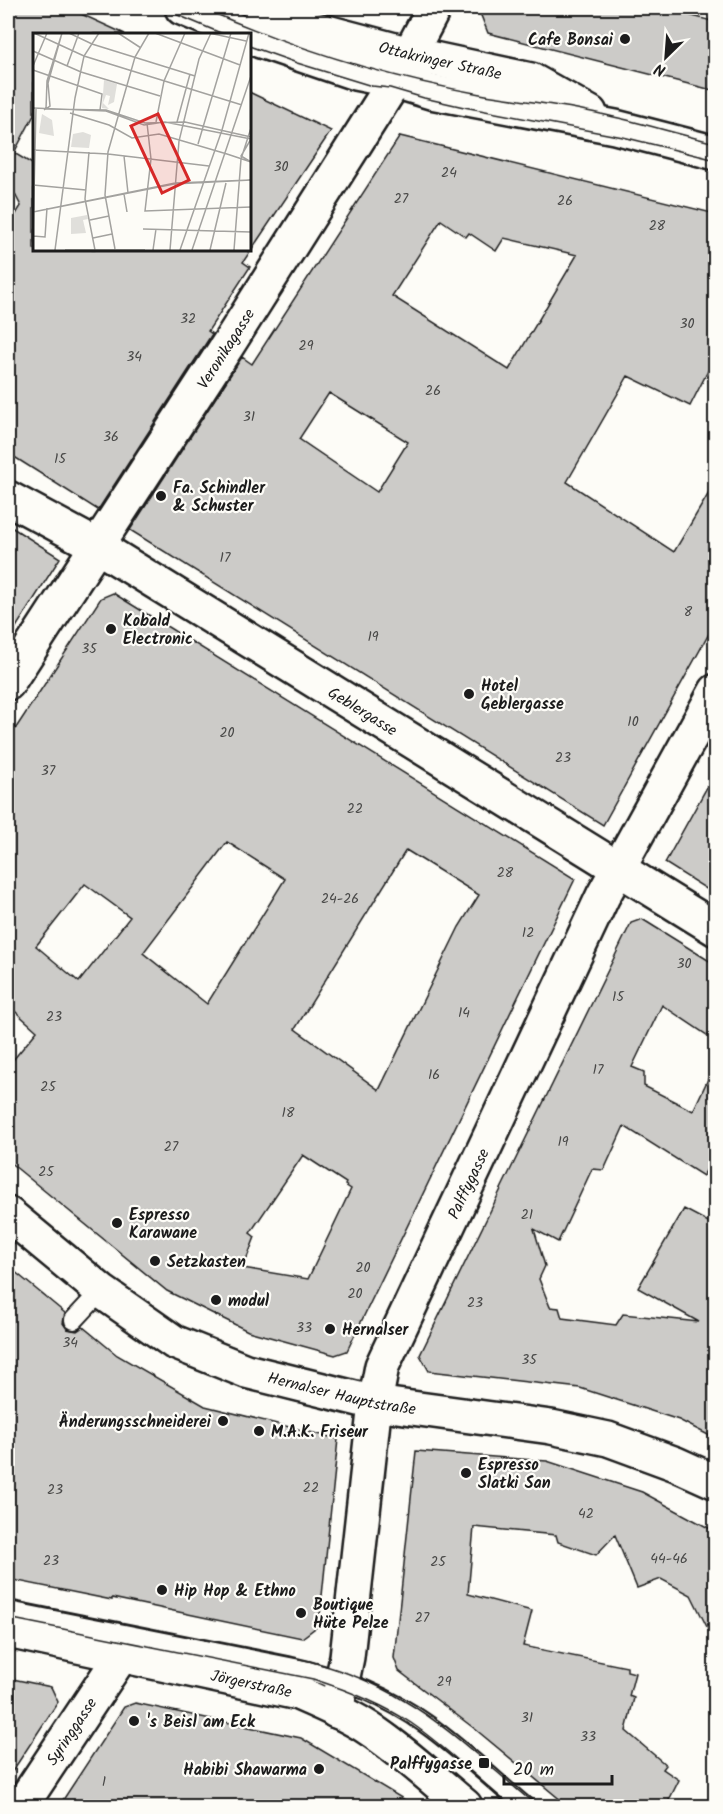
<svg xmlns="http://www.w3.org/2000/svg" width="723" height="1814" font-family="Kalam,sans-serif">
<rect width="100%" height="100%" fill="#fdfcf7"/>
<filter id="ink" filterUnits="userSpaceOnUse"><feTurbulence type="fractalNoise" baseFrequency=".0167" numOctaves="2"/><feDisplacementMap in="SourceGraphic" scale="12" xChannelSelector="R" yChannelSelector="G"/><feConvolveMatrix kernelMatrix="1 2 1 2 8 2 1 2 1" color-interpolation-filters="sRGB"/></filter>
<g filter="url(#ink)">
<path fill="#cccbc8" stroke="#1c1c1c" stroke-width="1.5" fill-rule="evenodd" d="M 8,8 L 68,8 L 125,34 L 34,34 L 34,115 L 14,153 L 34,165 L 34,249 L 249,249 L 249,92 L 331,131 L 243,262 L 250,267 L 208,331 L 212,334 L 98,510 L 8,453 L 8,227 L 21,206 L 8,181 Z
M 478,8 L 661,8 L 716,22 L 716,91 L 488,33 Z
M 400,136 L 716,214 L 716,355 L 690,406 L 628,376 L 567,482 L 674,552 L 716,481 L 716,621 L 603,825 L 130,530 L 242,357 L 252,364 ZM 441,220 L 466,237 L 469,233 L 496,251 L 504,238 L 577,255 L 509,370 L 392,296 ZM 329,393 L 408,442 L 377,492 L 299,439 Z
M 8,525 L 60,558 L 8,640 Z
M 113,593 L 575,879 L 347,1351 L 335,1355 L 248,1331 L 167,1291 L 8,1161 L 8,1066 L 37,1031 L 8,1005 L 8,740 L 101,598 ZM 227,842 L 285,879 L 207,1004 L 143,953 ZM 406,850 L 479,895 L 459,927 L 379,1090 L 295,1029 ZM 85,884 L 130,917 L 79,982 L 36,946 ZM 303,1155 L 346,1183 L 345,1185 L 351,1189 L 308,1279 L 243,1268 L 255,1237 L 250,1233 Z
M 716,771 L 716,895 L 665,863 Z
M 642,919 L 716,965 L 716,1041 L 662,1005 L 632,1067 L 644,1072 L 644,1086 L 693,1111 L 716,1062 L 716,1154 L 703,1176 L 624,1126 L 604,1170 L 592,1169 L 558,1242 L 534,1229 L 545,1266 L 539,1279 L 550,1307 L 559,1308 L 562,1318 L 616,1325 L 623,1314 L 699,1322 L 638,1288 L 684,1209 L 716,1226 L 716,1439 L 679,1420 L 580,1388 L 429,1371 L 420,1355 L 631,923 Z
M 8,1266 L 65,1313 L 63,1323 L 67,1329 L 77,1331 L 83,1327 L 117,1355 L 205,1406 L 338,1439 L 319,1625 L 302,1638 L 112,1598 L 112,1600 L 8,1579 Z
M 416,1451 L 547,1461 L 642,1492 L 716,1532 L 716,1645 L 691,1595 L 661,1579 L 637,1588 L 615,1535 L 596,1555 L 558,1542 L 556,1535 L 474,1527 L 468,1594 L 532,1611 L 523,1646 L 627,1667 L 627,1671 L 635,1673 L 629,1696 L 634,1698 L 626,1731 L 666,1765 L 663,1769 L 679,1780 L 666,1806 L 568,1806 L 475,1729 L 399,1671 L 394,1658 Z
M 8,1678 L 51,1687 L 58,1702 L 8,1778 Z
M 135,1703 L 301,1738 L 415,1806 L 59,1806 L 124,1707 Z"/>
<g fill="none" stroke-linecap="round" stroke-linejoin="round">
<defs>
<path id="service" d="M 74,1320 L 101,1291
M 8,1610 L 288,1666 C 338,1677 385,1694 426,1724 C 461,1749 492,1779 524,1806"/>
<g id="minor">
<path id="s1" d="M 8,498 L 97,546 L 716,929"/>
<path id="s2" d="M 8,683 L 229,343 L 398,76 L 434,8"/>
<path id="s3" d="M 336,1711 L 347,1657 L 375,1403 L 382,1366 L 603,896 L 716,691"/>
<path id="s4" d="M 21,1806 L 121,1656"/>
</g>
<g id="secondary">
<path d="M 182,8 L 244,34"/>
<path id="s5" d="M 259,8 L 308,27 L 410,54 L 531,80 L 590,113"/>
<path d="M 249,37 L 355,73 L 395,81 L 431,92 L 615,127 L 716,153"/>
<path id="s6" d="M 8,1214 L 101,1291 L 174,1342 L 246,1371 L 375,1403 L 551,1427 L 608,1439 L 676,1464 L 716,1482"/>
<path id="s7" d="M 8,1631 L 298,1693 C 322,1704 347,1714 368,1728 C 403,1751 434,1780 465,1806"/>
</g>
</defs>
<use href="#service" stroke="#1c1c1c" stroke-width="22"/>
<use href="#minor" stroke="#1c1c1c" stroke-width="38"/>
<use href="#secondary" stroke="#1c1c1c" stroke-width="38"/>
<use href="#service" stroke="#fdfcf7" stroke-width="18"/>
<use href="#minor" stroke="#fdfcf7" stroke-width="33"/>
<use href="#secondary" stroke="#fdfcf7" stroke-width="33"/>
<path stroke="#1c1c1c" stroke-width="1.5" d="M 161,8 L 223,34
M 202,8 C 291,47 384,77 480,94 C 520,101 561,104 601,114 C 639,122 677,134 716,143
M 249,46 L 297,63 L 372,86 L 390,88 L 424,98 L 464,107 L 623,137 L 716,160
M 8,1601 L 309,1661 C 342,1670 374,1682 403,1700 C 450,1727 494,1771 537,1806
M 8,1618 L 313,1679 C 347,1690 381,1703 411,1723 C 446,1747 478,1779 511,1806"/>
</g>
</g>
<g fill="#1c1c1c" stroke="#fdfcf7" stroke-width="2">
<circle cx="625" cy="39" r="6"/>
<circle cx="161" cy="496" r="6"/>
<circle cx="111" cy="629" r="6"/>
<circle cx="469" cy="694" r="6"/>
<circle cx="117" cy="1223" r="6"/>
<circle cx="155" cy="1261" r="6"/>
<circle cx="216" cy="1300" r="6"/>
<circle cx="330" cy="1329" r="6"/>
<circle cx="223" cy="1421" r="6"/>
<circle cx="259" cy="1431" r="6"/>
<circle cx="466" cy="1473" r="6"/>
<circle cx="162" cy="1590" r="6"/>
<circle cx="301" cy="1613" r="6"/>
<circle cx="134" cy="1721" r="6"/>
<rect x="478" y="1757" width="12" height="12" rx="3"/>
<circle cx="319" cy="1769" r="6"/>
</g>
<g text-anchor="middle" stroke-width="4.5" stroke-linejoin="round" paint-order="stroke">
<g font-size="14" fill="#484847">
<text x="281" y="171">30</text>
<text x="449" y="177">24</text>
<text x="401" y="203">27</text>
<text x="565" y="205">26</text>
<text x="657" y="230">28</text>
<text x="188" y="323">32</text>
<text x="687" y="328">30</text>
<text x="306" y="350">29</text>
<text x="134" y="361">34</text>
<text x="433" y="395">26</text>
<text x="249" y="421">31</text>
<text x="111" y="441">36</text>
<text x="60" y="463">15</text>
<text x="225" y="562">17</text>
<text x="688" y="616">8</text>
<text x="373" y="641">19</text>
<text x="89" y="653">35</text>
<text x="633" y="726">10</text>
<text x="227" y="737">20</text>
<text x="563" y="762">23</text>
<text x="48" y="775">37</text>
<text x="355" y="813">22</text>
<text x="505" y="877">28</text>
<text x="340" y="903">24-26</text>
<text x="528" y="937">12</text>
<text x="684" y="968">30</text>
<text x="618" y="1001">15</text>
<text x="464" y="1017">14</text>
<text x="54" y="1021">23</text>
<text x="598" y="1074">17</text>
<text x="434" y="1079">16</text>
<text x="48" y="1091">25</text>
<text x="288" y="1117">18</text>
<text x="563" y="1146">19</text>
<text x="171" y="1151">27</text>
<text x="46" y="1176">25</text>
<text x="527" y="1219">21</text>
<text x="363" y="1272">20</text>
<text x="355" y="1298">20</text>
<text x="475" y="1307">23</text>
<text x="304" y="1332">33</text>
<text x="70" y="1347">34</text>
<text x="529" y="1364">35</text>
<text x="311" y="1492">22</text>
<text x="55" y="1494">23</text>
<text x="586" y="1518">42</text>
<text x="669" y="1563">44-46</text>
<text x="51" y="1565">23</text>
<text x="438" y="1566">25</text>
<text x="422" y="1622">27</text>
<text x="444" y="1686">29</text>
<text x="527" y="1722">31</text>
<text x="588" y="1741">33</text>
<text x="104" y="1786">1</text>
</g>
<g font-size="16" font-weight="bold" fill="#1c1c1c" stroke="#fdfcf7" text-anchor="start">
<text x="613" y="45" text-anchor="end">Cafe Bonsai</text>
<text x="173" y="493">Fa. Schindler<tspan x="173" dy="18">&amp; Schuster</tspan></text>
<text x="123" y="626">Kobald<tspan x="123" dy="18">Electronic</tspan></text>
<text x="481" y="691">Hotel<tspan x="481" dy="18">Geblergasse</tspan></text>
<text x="129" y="1220">Espresso<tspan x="129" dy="18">Karawane</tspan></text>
<text x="167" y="1267">Setzkasten</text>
<text x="228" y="1306">modul</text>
<text x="342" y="1335">Hernalser</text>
<text x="211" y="1427" text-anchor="end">Änderungsschneiderei</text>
<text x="271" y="1437">M.A.K. Friseur</text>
<text x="478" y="1470">Espresso<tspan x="478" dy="18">Slatki San</tspan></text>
<text x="174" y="1596">Hip Hop &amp; Ethno</text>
<text x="313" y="1610">Boutique<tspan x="313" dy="18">Hüte Pelze</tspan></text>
<text x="146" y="1727">'s Beisl am Eck</text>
<text x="472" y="1769" text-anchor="end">Palffygasse</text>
<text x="307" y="1775" text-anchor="end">Habibi Shawarma</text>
</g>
<g font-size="16" fill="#1c1c1c" stroke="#fdfcf7">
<text dy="6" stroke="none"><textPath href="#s5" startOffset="189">Ottakringer Straße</textPath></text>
<text dy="6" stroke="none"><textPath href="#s2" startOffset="399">Veronikagasse</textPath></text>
<text dy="6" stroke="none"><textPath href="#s1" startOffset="414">Geblergasse</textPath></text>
<text dy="6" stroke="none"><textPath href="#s3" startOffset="550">Palffygasse</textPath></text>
<text dy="6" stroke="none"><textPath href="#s6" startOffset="386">Hernalser Hauptstraße</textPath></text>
<text dy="6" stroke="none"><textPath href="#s7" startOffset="249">Jörgerstraße</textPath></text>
<text dy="6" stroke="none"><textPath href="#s4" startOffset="90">Syringgasse</textPath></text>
</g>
</g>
<g transform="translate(33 33)">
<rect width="218" height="218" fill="#fdfcf7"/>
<path d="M 71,47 L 84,51 L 81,69 L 75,72 L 77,63 L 73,62 L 70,70 L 76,76 L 69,75 ZM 9,81 L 19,87 L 21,103 L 6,100 ZM 50,99 L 58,102 L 56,115 L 38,114 L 40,101 ZM 54,182 L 55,186 L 50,187 L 53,200 L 38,201 L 38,185 Z" fill="#e0dfdb"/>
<path fill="none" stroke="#a3a29f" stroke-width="1.5" d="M 1,0 L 51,23 L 209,72M 36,0 L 59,11 L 162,43M 85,0 L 108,15M 122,0 L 207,32M 176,0 L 213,8M 0,18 L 48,39 L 127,63M 0,33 L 14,0M 34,33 L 46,0M 0,37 L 69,61 L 67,77M 0,75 L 73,78 L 111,92 L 132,89 L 218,106M 13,76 L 14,48 L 29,0M 13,76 L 73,77 L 112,90 L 152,89 L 218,104M 11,77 L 17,73 L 15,50 L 29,0M 37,80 L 76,92 L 99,105 L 126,101 L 194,121M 123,89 L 131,48 L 152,0M 144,89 L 157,41M 114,90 L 118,126 L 112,178 L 218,174M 218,106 L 208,123 L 218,129M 165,111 L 198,0M 0,117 L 75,121 L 176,133M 56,119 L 52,166 L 62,217M 194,121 L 218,129M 91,123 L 95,160M 0,152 L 53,157M 91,161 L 94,179M 0,179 L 141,151 L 218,147M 0,179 L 142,150 L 218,147M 57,187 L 76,183M 110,196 L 218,199M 0,203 L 12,204 L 14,175M 0,205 L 3,75M 60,205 L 79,201M 82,216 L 72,162 L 75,119 L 102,24 L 116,0M 22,217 L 42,65 L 51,23 L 66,0M 32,217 L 112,217M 120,217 L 123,196M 137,217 L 146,108 L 166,26 L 178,0M 147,217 L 189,97 L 216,0M 159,217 L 218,43M 177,217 L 193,150M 201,217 L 208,126 L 218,95"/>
<path fill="#d62828" fill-opacity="0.15" stroke="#d62828" stroke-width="3" d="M 125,81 L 156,147 L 129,160 L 98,93 Z"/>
<rect width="218" height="218" fill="none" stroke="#1c1c1c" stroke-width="3"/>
</g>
<rect width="723" height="1814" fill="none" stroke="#fdfcf7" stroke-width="30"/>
<rect x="15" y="15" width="693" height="1784" fill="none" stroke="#1c1c1c" stroke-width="2" filter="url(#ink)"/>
<g transform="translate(666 57) rotate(205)" stroke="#fdfcf7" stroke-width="4.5" paint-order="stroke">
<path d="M0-4.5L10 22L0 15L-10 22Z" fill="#1c1c1c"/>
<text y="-9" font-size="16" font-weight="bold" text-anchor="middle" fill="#1c1c1c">N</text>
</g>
<path d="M504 1775v9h108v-9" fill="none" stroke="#1c1c1c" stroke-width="3"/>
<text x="513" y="1775" font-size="18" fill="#1c1c1c" stroke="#fdfcf7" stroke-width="4.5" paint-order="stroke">20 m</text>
</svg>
